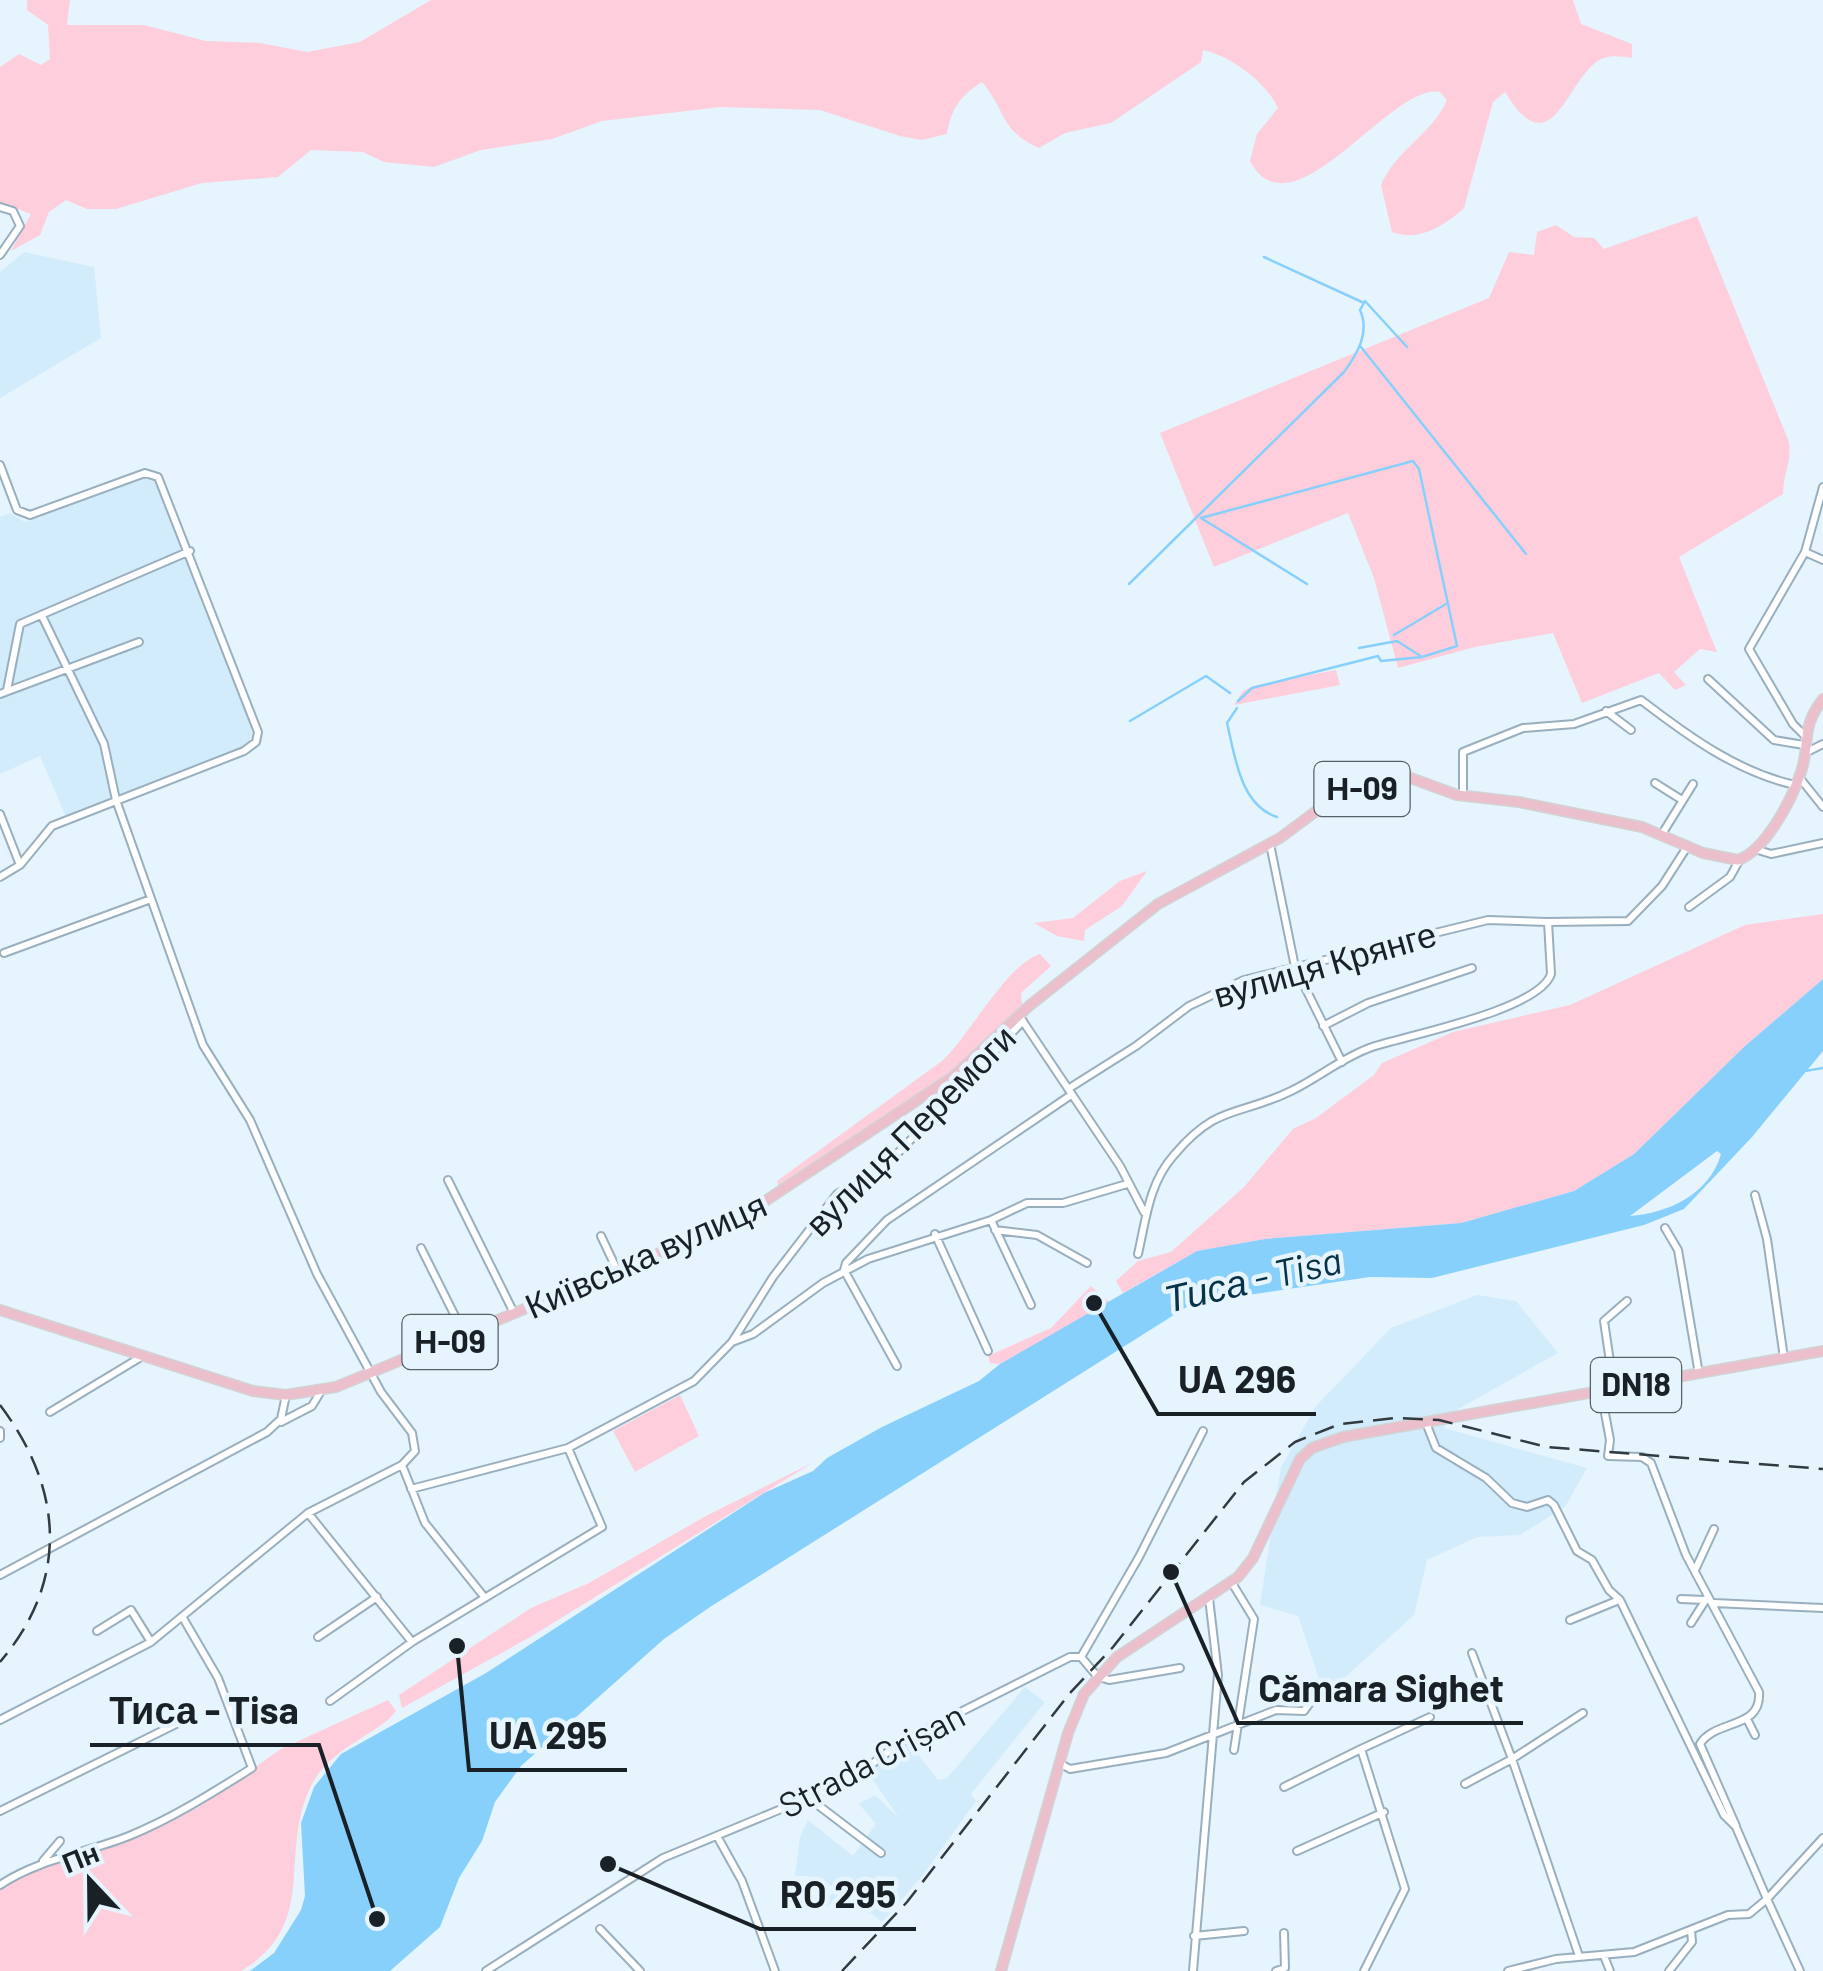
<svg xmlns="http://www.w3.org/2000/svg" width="1823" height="1971" font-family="Barlow,sans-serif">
<rect width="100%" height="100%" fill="#e6f4fd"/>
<path fill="#d3ecfc" d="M 24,252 L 94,267 L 101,338 L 0,398 L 0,272 Z
M 142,477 L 158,481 L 250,717 L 252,738 L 244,746 L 66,817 L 40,756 L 0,774 L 0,517 L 10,513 L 25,522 Z
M 1477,1295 L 1516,1301 L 1558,1353 L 1451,1413 L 1444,1428 L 1587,1468 L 1565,1507 L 1520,1535 L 1477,1537 L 1427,1560 L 1414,1615 L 1330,1691 L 1320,1682 L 1298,1616 L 1260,1605 L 1281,1467 L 1316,1406 L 1391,1328 Z
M 1025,1687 L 1045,1702 L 971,1794 L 976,1801 L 923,1875 L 882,1922 L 846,1893 L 828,1906 L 824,1898 L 838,1891 L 828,1884 L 811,1886 L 810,1876 L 795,1876 L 800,1837 L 808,1820 L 853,1856 L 876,1824 L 859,1804 L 875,1795 L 899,1818 L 867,1771 L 908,1742 L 938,1780 L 947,1778 Z"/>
<path fill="#fecedc" d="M 27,0 L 70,0 L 67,25 L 144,25 L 206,41 L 260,43 L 307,52 L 360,42 L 431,0 L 1573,0 L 1581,24 L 1632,44 L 1632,58 C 1620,56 1605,54 1595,63 C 1565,87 1550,166 1505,92 L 1493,102 L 1464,208 C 1444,226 1419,242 1392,232 L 1381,185 C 1395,151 1433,133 1447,100 L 1440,92 C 1391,82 1292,240 1250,161 L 1257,134 L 1278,108 C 1266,82 1231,56 1203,50 L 1201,62 L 1111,123 L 1065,133 L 1039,148 C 999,130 1007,111 982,82 C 960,96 951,109 947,134 L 922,140 L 900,136 L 820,110 L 720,107 L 602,121 L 552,139 L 481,150 L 434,167 L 384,162 L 363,152 L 311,150 L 278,177 L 202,183 L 116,209 L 87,209 L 66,200 L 49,212 L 40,235 L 11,251 L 31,214 L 0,202 L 0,67 L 19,54 L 41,65 L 50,59 L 48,25 L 27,10 Z
M 1697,216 L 1789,442 C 1792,462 1783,474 1783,494 L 1679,557 L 1717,652 L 1700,649 L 1674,672 L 1686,685 L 1675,690 L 1659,673 L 1582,703 L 1553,633 L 1475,647 L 1398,668 L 1374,578 L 1348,513 L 1214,567 L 1160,433 L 1489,298 L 1509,252 L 1534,255 L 1537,232 L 1556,225 L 1574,237 L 1594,238 L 1604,249 Z
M 1336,670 L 1340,685 L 1234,705 L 1243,691 L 1253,686 Z
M 1147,871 L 1122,906 L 1085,930 L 1084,941 L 1057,936 L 1034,923 L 1073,918 L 1120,881 Z
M 1823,914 L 1823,979 L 1745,1046 L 1634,1154 L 1574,1191 L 1461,1223 L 1265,1239 L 1197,1251 L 1123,1293 L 1116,1281 L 1138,1261 L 1171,1252 L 1244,1187 L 1293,1129 L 1316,1118 L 1374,1075 L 1382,1063 L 1453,1032 L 1570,1005 L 1745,925 Z
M 1040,954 L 1051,966 L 1021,993 L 1022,1005 L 945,1078 L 778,1186 L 777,1181 L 942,1061 C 970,1035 1007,964 1040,954 Z
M 1091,1286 L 1110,1303 L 1000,1364 L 990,1363 L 988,1356 L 1051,1328 Z
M 680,1395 L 699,1436 L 635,1472 L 613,1431 Z
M 812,1463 L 532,1636 L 402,1708 L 399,1695 L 531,1608 L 589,1583 L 704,1517 Z
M 388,1700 L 396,1711 L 389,1719 C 360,1742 325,1754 309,1790 C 279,1858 319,1924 241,1971 L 0,1971 L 0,1889 L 48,1862 L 133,1839 L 197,1808 L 281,1749 Z"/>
<path fill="#88d0fc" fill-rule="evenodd" d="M 1823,979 L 1823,1051 L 1752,1137 L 1684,1209 L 1644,1225 L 1432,1278 L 1370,1277 L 1193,1303 L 710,1607 L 664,1639 L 521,1766 L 495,1802 L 482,1841 L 459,1878 L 440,1927 L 390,1971 L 250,1971 L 274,1953 L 301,1910 L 305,1896 L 301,1823 L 314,1787 L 341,1754 L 486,1673 L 764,1493 L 813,1471 L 827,1458 L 882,1427 L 979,1381 L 1000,1364 L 1197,1251 L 1265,1239 L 1461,1223 L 1574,1191 L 1634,1154 L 1745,1046 ZM 1717,1151 L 1721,1154 C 1709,1195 1668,1213 1630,1216 Z"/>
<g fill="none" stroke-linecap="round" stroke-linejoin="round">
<path stroke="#88d0fc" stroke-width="2.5" d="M 1264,257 L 1362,302
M 1361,347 L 1526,554
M 1129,584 L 1344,372 C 1358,353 1370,332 1360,310 L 1365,301 L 1407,347
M 1307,584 L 1201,518 L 1413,461 L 1419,469 L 1457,646 L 1422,657
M 1394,635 L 1446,604
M 1238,701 L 1252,688 L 1378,656 L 1381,661 L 1422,657 L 1397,641 L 1359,648
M 1237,708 L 1227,723 C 1235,756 1240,805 1277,817
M 1130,721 L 1206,676 L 1230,693
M 1805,1071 L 1823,1068"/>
<defs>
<path id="minor" d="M 0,207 L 13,211 L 20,226 L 0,255
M 0,465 L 17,510 L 30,515 L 145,473 L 158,477 L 258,732 L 256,742 L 244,751 L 52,826 L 20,865 L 0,877
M 1805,552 L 1823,560
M 42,616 L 104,744 L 116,800 L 203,1045 L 250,1120 L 317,1274 L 381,1392 L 412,1433 L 415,1451 L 402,1465 L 425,1523 L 485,1598
M 1708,679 L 1774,740 L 1804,745
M 7,690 L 20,624 L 190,551
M 0,694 L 139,642
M 1606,711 L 1631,730
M 1805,736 L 1793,724 L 1749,649 L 1805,552 L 1823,487
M 1805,753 L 1823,744
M 1799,777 L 1823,807
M 1655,783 L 1682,800
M 1463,796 L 1463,752 L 1523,728 L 1574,724 L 1641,700 C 1688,736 1737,772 1795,785
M 0,814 L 20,865
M 1662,834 L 1693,784
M 1270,844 L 1295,967 L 1342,1062
M 1755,849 L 1771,854 L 1823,843
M 1689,907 L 1730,877 L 1740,859
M 4,953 L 151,899
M 1022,1020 L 1120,1166 L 1144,1212
M 1323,1026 L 1368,1003 L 1472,968
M 1068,1089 L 1136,1046 L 1189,1006 L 1244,980 L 1488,920 L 1548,922
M 448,1180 L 514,1313
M 1755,1195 L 1767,1239 L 1784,1358
M 991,1220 L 1031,1305
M 1665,1228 L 1678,1250 L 1699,1374
M 995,1230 L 1037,1235 L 1087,1263
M 935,1234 L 988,1351
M 601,1236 L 617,1270
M 421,1248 L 464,1334
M 1138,1254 C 1146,1219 1149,1183 1174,1155 C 1218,1103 1238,1117 1291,1091 C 1318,1078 1343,1057 1372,1047 C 1409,1035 1539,1010 1551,974 L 1548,922 L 1628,921 L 1662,886 L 1687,847
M 732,1342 L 753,1334 L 823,1283 L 868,1259 L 991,1220 L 1027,1203 L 1063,1203 L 1127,1184
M 897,1366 L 844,1270 L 846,1263 L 887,1220 L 1071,1095
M 1614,1389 L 1604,1321 L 1627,1301
M 1601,1392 L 1610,1440 L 1608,1456 L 1642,1457 L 1651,1463 L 1686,1555 L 1759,1692 C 1762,1730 1715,1719 1700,1744 L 1736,1826
M 50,1412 L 141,1357
M 281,1422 L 312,1406 L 321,1391
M 1426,1423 L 1436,1448 L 1486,1478 L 1512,1503 L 1527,1507 L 1548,1500 L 1554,1505 L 1577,1551 L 1592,1560 L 1609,1590 L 1620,1600 L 1724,1815 L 1736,1827 L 1767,1899 L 1749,1914 L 1728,1915 L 1634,1952 L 1556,1959 L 1508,1971
M 0,1431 L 0,1438
M 411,1489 L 568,1448 L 694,1381 L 732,1342 L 773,1277 L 837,1194 L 881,1168 L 902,1149 L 1023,1021
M 308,1513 L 412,1642
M 1696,1568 L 1714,1529
M 0,1575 L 267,1432 L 281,1419 L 286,1395
M 1232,1583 L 1254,1619 L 1234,1750
M 1681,1599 L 1705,1600
M 1714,1603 L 1823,1608
M 1570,1620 L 1619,1600
M 1691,1623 L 1707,1598
M 97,1631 L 131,1610 L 151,1642
M 318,1637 L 377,1597
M 1081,1657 L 1139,1557 L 1203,1431
M 330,1701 L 412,1642 L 602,1527 L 568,1448
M 1747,1719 L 1755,1735
M 0,1720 L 151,1642 L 308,1513 L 402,1465
M 1061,1764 L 1070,1769 L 1166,1753 L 1276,1710 L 1304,1711 L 1318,1692
M 1465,1784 L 1512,1759 L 1472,1653
M 1284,1787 L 1361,1749
M 810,1799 L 881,1853
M 0,1811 L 176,1724
M 717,1836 L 742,1881 L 775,1971
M 1297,1851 L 1384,1812
M 43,1861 L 60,1841
M 0,1885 C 39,1859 86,1853 129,1836 C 173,1818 212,1793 252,1768 L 218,1678 L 183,1618
M 600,1929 L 640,1971
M 1194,1936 L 1244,1931
M 1579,1956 L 1512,1759 L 1583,1713
M 1604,1956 L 1610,1971
M 486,1971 L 663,1858 L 851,1780 L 901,1742 L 1070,1657 L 1081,1657 L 1097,1676 L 1109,1680 L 1180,1668
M 1193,1971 L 1218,1675 L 1209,1598
M 1276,1971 L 1285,1968 L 1284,1933
M 1364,1971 L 1405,1889 L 1361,1749 L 1430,1717
M 1669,1971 L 1692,1942 L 1691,1930
M 1800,1971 L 1767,1899 L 1823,1838"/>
<path id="major" d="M 0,1310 L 253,1391 L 286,1395 L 336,1387 L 732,1223 L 954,1076 L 1029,1006 L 1158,904 L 1280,838 L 1323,806 L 1389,778 L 1408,777 L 1457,795 L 1519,802 L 1642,827 L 1703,853 L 1738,860 C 1766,850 1792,799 1801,772 C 1811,742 1800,728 1823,699
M 1001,1971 L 1068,1733 L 1084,1694 L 1117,1657 L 1238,1577 L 1253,1558 L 1300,1459 L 1312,1448 L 1343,1437 L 1823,1351"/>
</defs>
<use href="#minor" stroke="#99afbe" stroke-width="10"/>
<use href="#major" stroke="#d1d3d4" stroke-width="12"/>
<use href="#minor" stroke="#fff" stroke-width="6"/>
<use href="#major" stroke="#ecbfcd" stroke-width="9"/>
<path stroke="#313a40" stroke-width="2.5" stroke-dasharray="20 10" stroke-linecap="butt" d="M 0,1405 C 63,1488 70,1580 0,1662
M 842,1971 L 907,1902 L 1070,1693 L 1113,1647 L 1244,1482 L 1295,1442 L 1340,1424 L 1396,1418 L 1439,1420 L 1547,1447 L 1823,1469"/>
</g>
<g text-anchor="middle" stroke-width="9" stroke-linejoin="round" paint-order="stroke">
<g fill="#e6f4fd" stroke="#566067" stroke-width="2.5">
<rect x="1314.5" y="762" width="95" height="54" rx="8"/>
<rect x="402.5" y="1315" width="95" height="54" rx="8"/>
<rect x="1591" y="1358" width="90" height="54" rx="8"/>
</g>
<g font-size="32" font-weight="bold" fill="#192127">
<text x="1362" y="800">Н-09</text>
<text x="450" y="1353">Н-09</text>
<text x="1636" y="1396">DN18</text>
</g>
<g font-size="35" fill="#192127" stroke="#e6f4fd">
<text transform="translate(1325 965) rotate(-16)" y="12">вулиця Крянге</text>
<text transform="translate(911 1131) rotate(-45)" y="12">вулиця Перемоги</text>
<text transform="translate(646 1256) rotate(-24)" y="12">Київська вулиця</text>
<text transform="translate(872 1761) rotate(-28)" y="12">Strada Crișan</text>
</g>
<g font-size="38" font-style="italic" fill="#073348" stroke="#e6f4fd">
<text transform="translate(1253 1280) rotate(-13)" y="13">Тиса - Tisa</text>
</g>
</g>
<path fill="none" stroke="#192127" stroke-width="4" d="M1094 1303L1158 1414H1316M1171 1572L1238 1723H1523M377 1919L319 1745H90M457 1646L469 1770H627M608 1864L760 1929H916"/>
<g fill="#192127" stroke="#e6f4fd" stroke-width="4">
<circle cx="1094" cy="1303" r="10"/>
<circle cx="1171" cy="1572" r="10"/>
<circle cx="377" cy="1919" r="10"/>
<circle cx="457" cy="1646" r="10"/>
<circle cx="608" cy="1864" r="10"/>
</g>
<g font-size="38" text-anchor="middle" font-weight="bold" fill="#192127" stroke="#e6f4fd" stroke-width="9" stroke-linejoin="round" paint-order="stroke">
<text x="1237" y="1393">UA 296</text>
<text x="1381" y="1702">Cămara Sighet</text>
<text x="204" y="1724">Тиса - Tisa</text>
<text x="548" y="1749">UA 295</text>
<text x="838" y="1908">RO 295</text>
</g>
<g transform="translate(90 1881) rotate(338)" stroke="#e6f4fd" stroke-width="8" paint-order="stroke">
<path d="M0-8L18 38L0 25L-18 38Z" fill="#192127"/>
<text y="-15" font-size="28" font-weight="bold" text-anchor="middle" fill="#192127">Пн</text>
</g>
</svg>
